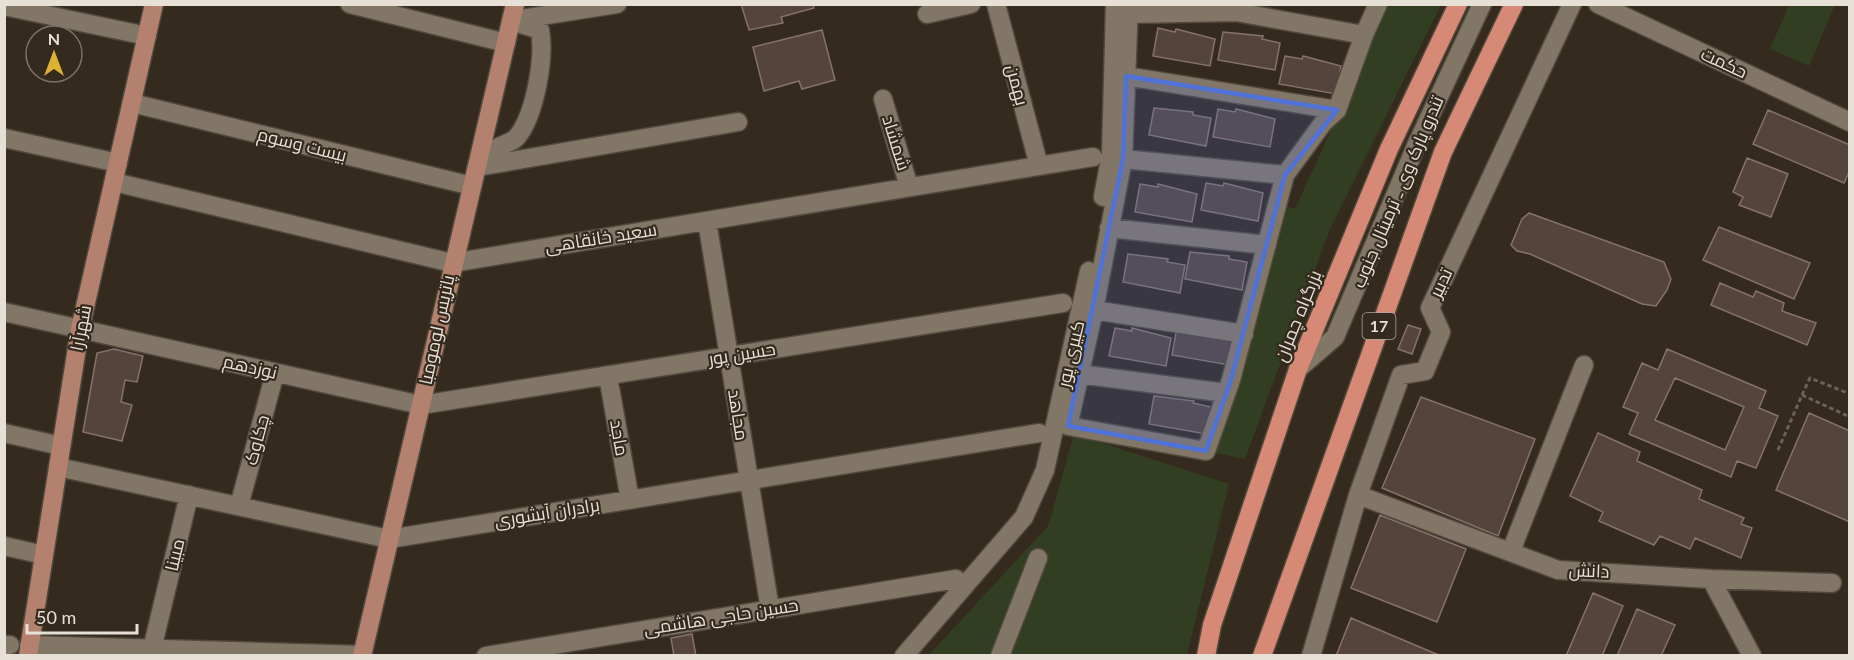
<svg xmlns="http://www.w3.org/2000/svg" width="1854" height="660" font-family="Lato,Cairo,sans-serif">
<rect width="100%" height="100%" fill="#342a1d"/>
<path fill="#323e21" d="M 1388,5 L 1441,5 L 1330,229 L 1245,459 L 1216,453 L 1284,205 L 1295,209 Z
M 1789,5 L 1835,5 L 1809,66 L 1770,49 Z
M 1074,434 L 1229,484 L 1187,655 L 928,656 L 1048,526 Z"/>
<path fill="#55443c" stroke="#85726a" stroke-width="1.5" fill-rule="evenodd" d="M 741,4 L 813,4 L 814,8 L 781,17 L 783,23 L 749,30 Z
M 1158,28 L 1175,32 L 1176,29 L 1215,39 L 1210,66 L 1153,56 Z
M 822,30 L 835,80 L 802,89 L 799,81 L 764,91 L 753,47 Z
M 1223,32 L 1263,36 L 1262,39 L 1280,43 L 1275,70 L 1218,60 Z
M 1285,56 L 1302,59 L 1303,56 L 1341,66 L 1336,94 L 1279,84 Z
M 1154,108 L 1193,112 L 1193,115 L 1211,118 L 1206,146 L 1149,135 Z
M 1218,109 L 1235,112 L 1236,109 L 1275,119 L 1270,147 L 1213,137 Z
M 1768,110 L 1850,145 L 1850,170 L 1844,183 L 1753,144 Z
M 1747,158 L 1788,174 L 1771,217 L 1739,205 L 1743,197 L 1733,192 Z
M 1206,183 L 1223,186 L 1224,183 L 1263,193 L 1258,221 L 1201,210 Z
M 1140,184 L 1158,187 L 1158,184 L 1197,194 L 1192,222 L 1135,212 Z
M 1529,213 L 1664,262 L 1671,279 L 1667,290 L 1656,306 L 1642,304 L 1530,254 L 1517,251 L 1511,245 L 1522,219 Z
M 1719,227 L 1810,263 L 1794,299 L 1703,260 Z
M 1190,252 L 1229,256 L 1229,259 L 1247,262 L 1242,290 L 1185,279 Z
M 1128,254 L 1168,259 L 1167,262 L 1185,265 L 1180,293 L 1123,282 Z
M 1720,283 L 1753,297 L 1756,291 L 1784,303 L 1782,311 L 1816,323 L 1807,345 L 1711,305 Z
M 1408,325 L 1421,329 L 1412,354 L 1398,349 Z
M 1177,327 L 1234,337 L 1229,365 L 1172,355 Z
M 1115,328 L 1132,331 L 1132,328 L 1171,338 L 1166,366 L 1109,356 Z
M 114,349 L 143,356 L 137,382 L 125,380 L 121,402 L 132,405 L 122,441 L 83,432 L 97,353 Z
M 1667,349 L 1766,391 L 1759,408 L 1778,416 L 1756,468 L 1737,461 L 1731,477 L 1629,434 L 1638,413 L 1623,407 L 1642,363 L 1658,370 ZM 1675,378 L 1744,407 L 1725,450 L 1655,420 Z
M 1154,396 L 1194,401 L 1193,403 L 1211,407 L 1206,434 L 1149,424 Z
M 1421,397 L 1535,439 L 1498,536 L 1382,488 Z
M 1809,413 L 1850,431 L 1850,522 L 1776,490 Z
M 1598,433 L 1640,452 L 1637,461 L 1702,490 L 1699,499 L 1744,518 L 1741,524 L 1752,528 L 1741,558 L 1695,538 L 1690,549 L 1660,536 L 1654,545 L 1599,521 L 1603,512 L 1570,496 Z
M 1380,515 L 1466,549 L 1437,622 L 1351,588 Z
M 1593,593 L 1623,606 L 1602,656 L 1566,656 Z
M 1637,609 L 1675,625 L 1661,656 L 1617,656 Z
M 1351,618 L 1441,656 L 1336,656 Z
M 692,634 L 696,656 L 674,656 L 671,638 Z"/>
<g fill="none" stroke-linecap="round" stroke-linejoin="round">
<defs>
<path id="minor" d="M 350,4 L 506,43
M 996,4 L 1039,166
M 1129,4 L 1123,159 L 1094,310 L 1068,426 L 1206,451 L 1231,380 L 1285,175 L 1323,123 L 1337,110 L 1364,35 L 1378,4
M 1598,4 L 1850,122
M 4,6 L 147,36
M 927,14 L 971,4
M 1129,14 L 1236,12 L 1364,35
M 515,20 L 617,4
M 1126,76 L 1337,110
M 883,99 L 909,187
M 132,103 L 472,186
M 4,138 L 118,163
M 1123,159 L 1285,175
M 477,167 L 738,122
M 477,167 C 483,161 489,153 497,148 C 503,144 512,143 517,137 C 535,115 545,58 540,30 L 511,21
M 114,182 L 452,263 L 1093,157
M 1103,197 L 1111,154 L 1115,4
M 707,221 L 770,609
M 1109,228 L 1267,245
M 1094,310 L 1244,334
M 4,312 L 421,405 L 1063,303
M 1298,369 L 1335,337 L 1416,146 L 1482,4
M 1079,374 L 1226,393
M 608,376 L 630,500
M 4,433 L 61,446
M 58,467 L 389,539 L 1039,433
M 1358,495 L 1558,570 L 1711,579 L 1752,656
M 239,506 L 275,373
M 4,546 L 44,555
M 1511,551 L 1584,365
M 1711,579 L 1832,583
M 4,645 L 10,645
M 29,645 L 362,655
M 152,649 L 189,495
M 486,656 L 956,579
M 904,656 L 1024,517 L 1045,470 L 1089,271
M 1000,656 L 1038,558
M 1311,656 L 1358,495 L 1401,375 L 1425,371 L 1441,332 L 1430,308 L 1572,4"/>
<path id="major" d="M 28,656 L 80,329 L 154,4
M 362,656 L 515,4"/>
<path id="highway" d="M 1206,656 L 1212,625 L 1298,369 L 1389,149 L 1458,4
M 1262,656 L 1443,152 L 1514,4"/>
</defs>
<use href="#minor" stroke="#51483d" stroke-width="21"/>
<use href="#major" stroke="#51483d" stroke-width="21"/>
<use href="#highway" stroke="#51483d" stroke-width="21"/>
<path stroke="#6c6357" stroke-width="3" stroke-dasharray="4.5 3" stroke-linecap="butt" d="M 1802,395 L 1810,378 L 1850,394
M 1778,450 L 1802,395 L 1850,417"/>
<use href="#minor" stroke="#827667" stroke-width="18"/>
<use href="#major" stroke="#b4816f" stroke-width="18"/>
<use href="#highway" stroke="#d68974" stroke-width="18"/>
</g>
<path fill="#4f72d8" fill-opacity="0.2" stroke="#4f72d8" stroke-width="4.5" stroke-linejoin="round" d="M 1126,76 L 1337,110 L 1285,175 L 1231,380 L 1206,451 L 1068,426 L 1123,159 Z"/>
<g text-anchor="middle" stroke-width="4.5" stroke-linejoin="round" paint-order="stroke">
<rect fill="#342a1d" stroke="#b1a99f" stroke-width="1.5" x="1362.5" y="313" width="33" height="26" rx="4.5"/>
<g font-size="16" font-weight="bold" fill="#e6e0d7">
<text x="1379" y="332">17</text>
</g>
<g font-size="18" fill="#e6e0d7" stroke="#342a1d">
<text transform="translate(1724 63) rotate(25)" y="6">حکمت</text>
<text transform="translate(1017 85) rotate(75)" y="6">بهمن</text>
<text transform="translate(896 143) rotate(73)" y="6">شمشاد</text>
<text transform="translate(302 145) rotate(14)" y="6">بیست وسوم</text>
<text transform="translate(1398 192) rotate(-67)" y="6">تندرو پارک وی ـ ترمینال جنوب</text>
<text transform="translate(601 238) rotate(-9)" y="6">سعید خانقاهی</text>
<text transform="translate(1441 283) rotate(-65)" y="6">تدبیر</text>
<text transform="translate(1298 316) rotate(-68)" y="6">بزرگراه چمران</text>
<text transform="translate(81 328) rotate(-79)" y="6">شهرآرا</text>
<text transform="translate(437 330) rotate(-78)" y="6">پاتریس لومومبا</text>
<text transform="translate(742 354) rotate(-9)" y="6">حسین پور</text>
<text transform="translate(1071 354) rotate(-77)" y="6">کبیری پور</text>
<text transform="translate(250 367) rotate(13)" y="6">نوزدهم</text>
<text transform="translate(738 415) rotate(81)" y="6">مجاهد</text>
<text transform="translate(619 438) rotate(80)" y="6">ماجد</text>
<text transform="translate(257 440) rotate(-75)" y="6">چکاوک</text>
<text transform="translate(547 513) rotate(-9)" y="6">برادران آبشوری</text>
<text transform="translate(175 555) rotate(-77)" y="6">مبینا</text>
<text transform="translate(1589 571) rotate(2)" y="6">دانش</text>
<text transform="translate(721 617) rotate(-9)" y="6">حسین حاجی هاشمی</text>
</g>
</g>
<rect width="1854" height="660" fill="none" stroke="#e6e0d7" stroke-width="12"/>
<g transform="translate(54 54)"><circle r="28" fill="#342a1d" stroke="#7b7367" stroke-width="1.5"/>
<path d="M0-4.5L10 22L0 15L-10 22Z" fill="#dbb233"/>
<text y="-9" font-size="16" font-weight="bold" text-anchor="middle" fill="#e6e0d7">N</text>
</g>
<path d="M27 624v9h110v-9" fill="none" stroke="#e6e0d7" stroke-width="3"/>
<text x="36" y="624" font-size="18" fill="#e6e0d7" stroke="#342a1d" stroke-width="4.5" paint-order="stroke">50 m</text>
</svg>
